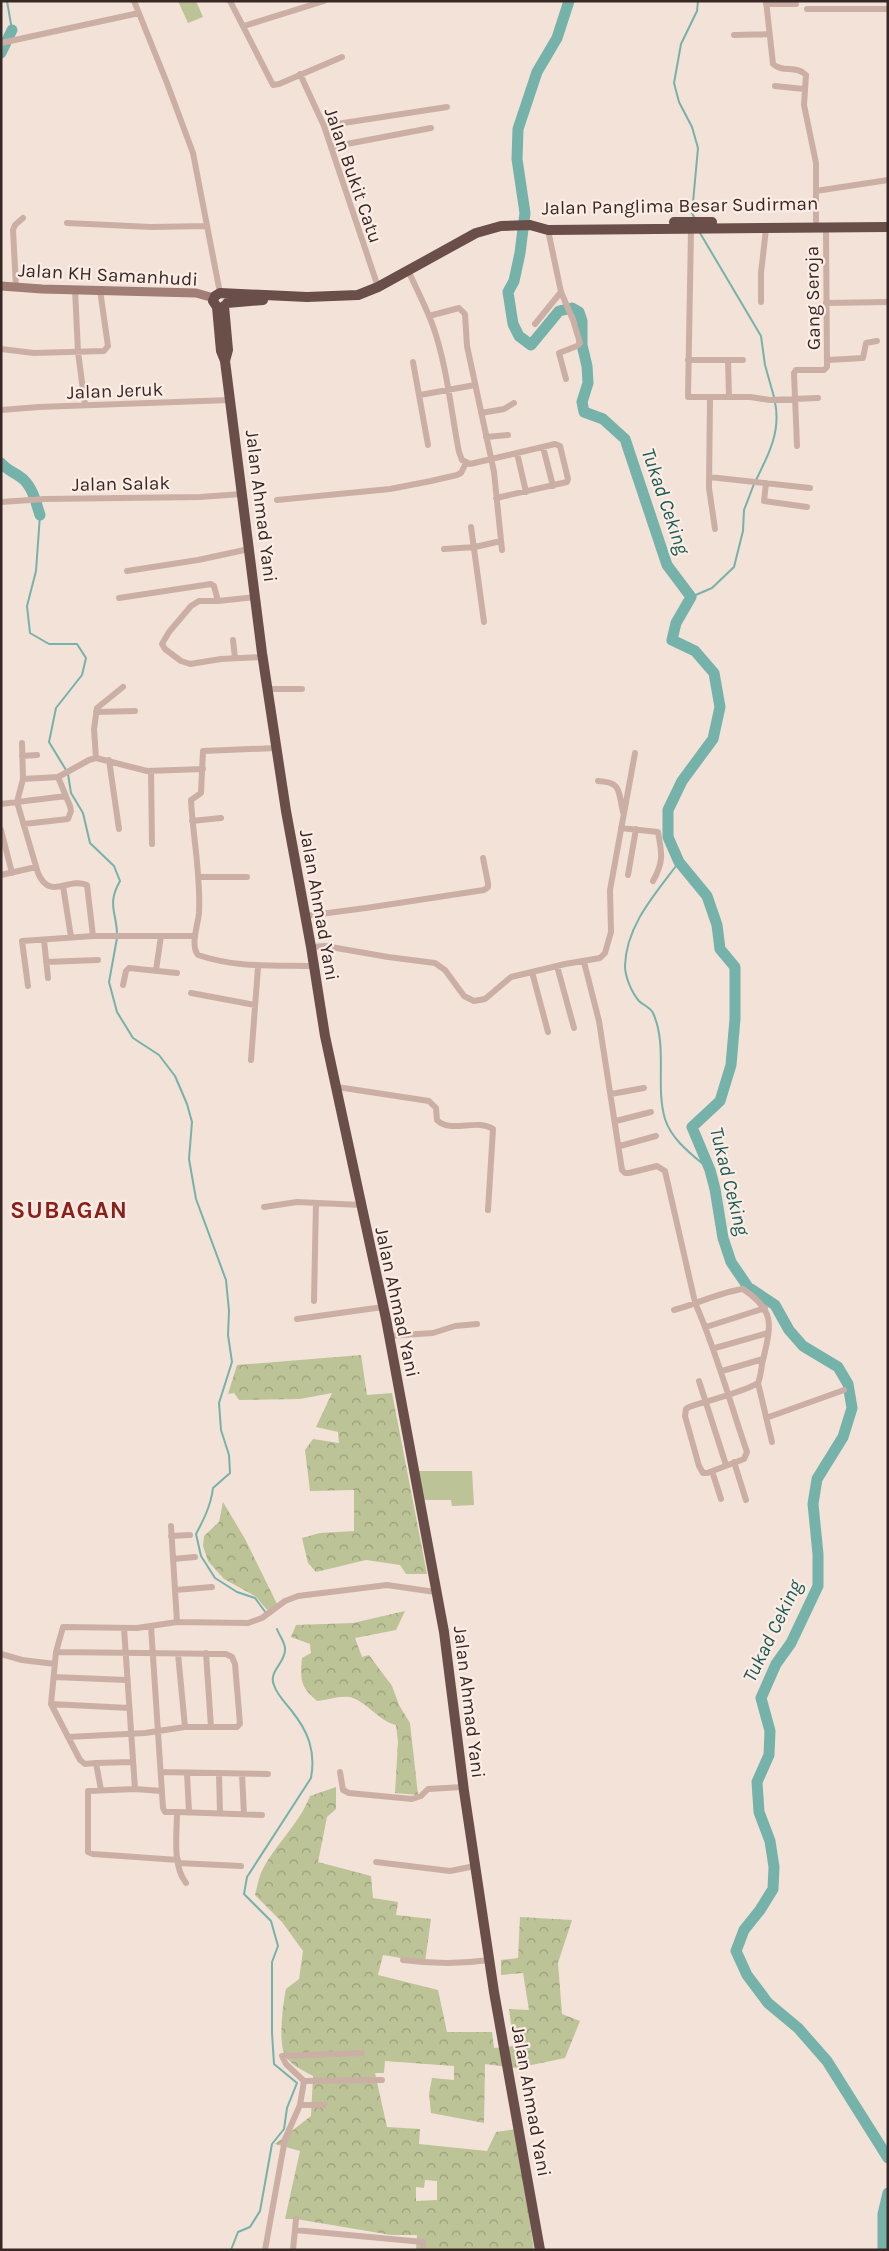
<svg xmlns="http://www.w3.org/2000/svg" width="889" height="2251" font-family="Karla,sans-serif">
<defs>
<pattern id="forest-crowns" width="20" height="18" patternUnits="userSpaceOnUse" patternTransform="scale(1.25)"><rect width="20" height="18" fill="#bcc397"/><path d="M2 6a3 3 0 1 1 6 0M12 15a3 3 0 1 1 6 0" fill="none" stroke="#9a9e7b"/></pattern>
</defs>
<rect width="100%" height="100%" fill="#f3e2d8"/>
<path fill="#bcc397" d="M 178,1 L 196,1 L 203,17 L 188,23 Z
M 416,1471 L 472,1471 L 474,1505 L 452,1506 L 451,1500 L 420,1500 Z"/>
<path fill="url(#forest-crowns)" fill-rule="evenodd" d="M 361,1355 L 367,1395 L 392,1393 L 427,1574 L 406,1574 L 400,1565 L 366,1560 L 316,1572 L 308,1563 L 302,1538 L 320,1533 L 354,1531 L 354,1490 L 310,1491 L 305,1450 L 313,1439 L 339,1443 L 338,1432 L 316,1427 L 332,1393 L 300,1399 L 239,1400 L 234,1393 L 228,1394 L 237,1365 Z
M 223,1502 L 245,1539 L 278,1606 L 269,1612 L 255,1596 L 224,1579 L 208,1561 L 203,1546 L 204,1536 L 219,1522 Z
M 405,1611 L 396,1630 L 355,1638 L 362,1657 L 369,1655 L 392,1686 L 399,1705 L 410,1723 L 418,1795 L 395,1793 L 398,1742 L 396,1725 C 379,1721 369,1704 353,1698 C 344,1694 327,1700 317,1701 C 300,1687 300,1679 302,1658 L 311,1653 L 310,1644 L 291,1637 L 296,1625 L 353,1623 Z
M 336,1787 L 336,1809 L 327,1817 L 318,1862 L 371,1876 L 373,1898 L 398,1902 L 396,1915 L 431,1919 L 425,1962 L 383,1955 L 378,1975 L 438,1990 L 447,2032 L 492,2032 L 494,2048 L 514,2046 L 509,2009 L 529,2010 L 523,1973 L 501,1975 L 501,1960 L 518,1958 L 520,1917 L 572,1920 L 558,1963 L 562,2014 L 580,2021 L 565,2058 L 517,2068 L 485,2064 L 484,2123 L 431,2113 L 429,2094 L 432,2078 L 454,2080 L 454,2066 L 385,2061 L 384,2073 L 375,2073 L 387,2127 L 420,2129 L 419,2144 L 487,2151 L 496,2132 L 516,2129 L 534,2250 L 416,2250 L 417,2235 L 391,2235 L 296,2219 L 285,2219 L 300,2151 L 275,2144 L 311,2116 L 313,2076 C 304,2071 290,2065 285,2055 C 278,2043 283,2003 286,1989 L 299,1979 L 303,1951 L 282,1922 L 255,1895 C 257,1888 258,1880 261,1873 C 274,1845 299,1825 310,1796 ZM 425,2180 L 437,2181 L 437,2200 L 416,2201 L 416,2187 L 424,2188 Z"/>
<g fill="none" stroke-linecap="round" stroke-linejoin="round">
<path stroke="#75b2aa" stroke-width="2" d="M 7,1 L 12,30
M 695,219 L 692,213 L 698,148 L 692,127 L 679,102 L 674,83 L 681,44 L 697,11 L 698,1
M 700,233 L 761,336 L 765,365 L 774,397
M 756,480 C 769,454 781,431 775,402
M 40,515 L 36,571 L 27,606 L 30,633 L 49,644 L 77,644 L 86,658 L 82,675 L 56,708 L 49,742 L 66,770
M 691,597 L 712,588 L 734,567 L 743,531 L 744,510 L 754,484
M 68,774 L 71,793 L 83,813 L 90,843 L 114,866 L 120,881 C 107,904 116,911 117,933
M 679,862 C 656,893 626,925 625,966 C 625,977 632,993 639,1001 C 643,1005 651,1008 653,1013 C 668,1046 655,1085 665,1119 C 672,1141 694,1156 710,1170
M 117,938 L 109,982 L 117,1012 L 133,1038 L 159,1055 L 175,1076 L 187,1104 L 192,1122 L 189,1159 L 196,1199 L 226,1280 L 229,1311 L 228,1335 L 232,1362 L 219,1403 L 221,1430 L 229,1455 L 230,1473 L 213,1488 C 211,1505 204,1519 196,1534 L 201,1556 L 215,1578 L 237,1592 L 255,1598 L 266,1613
M 231,2250 L 238,2232 L 250,2227 L 260,2211 L 272,2144 L 284,2129 L 287,2108 L 297,2083 L 274,2064 L 272,2033 L 272,1962 L 278,1946 L 271,1921 L 244,1894 L 247,1877 L 311,1778 C 316,1751 308,1731 291,1710 C 285,1702 277,1695 274,1685 C 268,1672 285,1663 285,1650 C 286,1644 279,1635 277,1629"/>
<path stroke="#75b2aa" stroke-width="11" d="M 569,1 L 557,38 L 537,72 L 518,129 L 517,159 L 525,213 L 520,253 L 514,281 L 508,292 L 513,324 L 519,336 L 531,345 L 559,311 L 572,308 L 579,312 L 582,321 L 582,345 L 587,366 L 588,383 L 582,402 L 584,412 L 603,419 L 625,439 L 667,565 L 691,597 L 676,623 L 672,640 L 695,651 L 714,673 L 720,707 L 713,739 L 682,781 L 668,810 L 668,837 L 679,862 L 707,896 L 717,925 L 720,949 L 735,967 L 735,1019 L 731,1065 L 720,1101 L 692,1127 L 710,1170 L 715,1189 L 723,1238 L 731,1262 L 748,1287 L 775,1305 L 789,1330 L 803,1346 L 838,1367 L 848,1384 L 852,1408 L 843,1437 L 817,1479 L 813,1504 L 818,1554 L 818,1586 L 791,1643 L 776,1664 L 761,1698 L 770,1731 L 769,1755 L 757,1782 L 759,1812 L 770,1841 L 774,1867 L 773,1889 L 760,1910 L 744,1930 L 736,1951 L 747,1975 L 768,2003 L 798,2028 L 827,2061 L 888,2158
M 1,53 L 12,30
M 1,463 C 8,471 16,473 23,479 C 33,488 36,503 40,515
M 883,2250 L 883,2214 L 888,2193"/>
<path stroke="#ccafa4" stroke-width="6" d="M 134,1 L 167,83 L 193,153 L 220,293
M 230,1 L 273,85 L 279,84 L 342,57
M 766,1 L 773,64 C 782,73 797,65 806,75 L 804,105 L 816,163 L 816,221
M 766,4 L 796,4
M 807,9 L 888,9
M 244,26 L 324,1
M 734,35 L 769,34
M 1,43 L 139,13
M 300,74 L 324,126 L 378,287
M 775,86 L 804,89
M 324,126 L 447,107
M 331,147 L 431,128
M 816,191 L 888,180
M 67,223 L 151,227 L 207,226
M 548,230 L 561,292 L 573,320 L 580,343 L 577,346 L 559,353 L 566,379
M 691,230 L 688,397 L 750,397 L 770,400 L 818,398
M 408,270 C 416,288 426,307 433,326 C 447,366 451,411 459,452 L 462,460 L 470,464 L 555,444 L 560,446 L 568,479 L 567,482 L 496,498
M 16,287 L 13,230 L 15,225 L 23,218
M 75,289 L 78,352 L 85,405
M 761,302 L 761,273 L 766,229
M 826,303 L 888,302
M 429,316 L 459,308 L 465,314 L 467,346 L 494,472 L 502,550
M 535,324 L 561,292
M 1,349 L 34,353 L 104,351 L 108,346 L 100,290
M 688,360 L 743,360
M 728,360 L 729,397
M 828,360 L 863,358 L 866,343 L 877,341
M 413,362 L 428,445
M 420,395 L 475,385
M 710,398 L 709,488 L 715,529
M 1,410 L 39,407 L 230,400
M 481,413 L 504,409 L 514,403
M 486,437 L 508,435
M 797,446 L 794,373 L 796,370 L 824,370 L 827,367 L 826,227
M 543,447 L 553,486
M 517,453 L 526,492
M 709,477 L 810,488
M 766,483 L 764,501 L 807,507
M 277,500 L 390,489 L 431,481 L 457,475 L 461,473 L 466,463
M 1,502 L 45,499 L 200,497 L 242,494
M 471,527 L 484,622
M 444,549 L 475,547 L 501,541
M 127,571 L 198,560 L 249,549
M 256,597 L 218,601 L 199,601 L 191,606 L 169,632 L 162,644 L 165,649 L 181,661 L 190,664 L 221,659 L 263,657
M 119,598 L 211,584 L 214,586 L 218,601
M 233,640 L 235,658
M 268,689 L 302,689
M 96,712 L 135,711
M 22,743 L 23,779 L 17,802 L 38,873 C 50,901 67,877 87,885 L 93,936
M 277,748 L 203,751 L 201,793 L 191,800 C 193,838 201,875 199,913 C 198,925 190,945 198,955 C 236,968 273,965 313,966
M 22,756 L 37,755
M 96,758 L 94,729 L 97,708 L 123,687
M 109,760 L 119,829
M 151,771 L 152,844
M 23,779 L 58,777 L 89,760 L 96,758 L 147,771 L 203,769
M 598,781 C 622,782 618,791 623,812
M 1,804 L 66,796
M 192,821 L 221,818
M 24,824 L 68,819 L 71,811 L 70,806 L 58,777
M 621,828 L 658,832 C 662,854 664,861 653,881
M 1,830 L 12,873
M 1,875 L 36,867
M 628,875 L 636,829
M 199,877 L 247,877
M 63,886 L 71,937
M 305,916 L 366,908 L 484,890 L 488,887 L 488,883 L 483,858
M 44,940 L 48,978
M 311,947 L 325,946 L 388,957 L 435,963 L 445,970 L 464,996 L 474,1001 L 485,999 L 511,977 L 565,964 L 600,958 L 605,953 L 611,932 L 610,890 L 635,753
M 46,962 L 98,960
M 584,962 L 599,1021 L 622,1170 L 625,1173 L 629,1173 L 657,1166 L 665,1171 L 694,1298 L 696,1305 C 717,1353 730,1403 747,1452 L 744,1459 L 707,1473 L 703,1473 L 699,1466 L 685,1416 L 686,1409 L 689,1407 C 706,1401 744,1392 758,1383 C 761,1376 761,1368 763,1360 C 771,1325 776,1311 743,1289 C 720,1292 697,1304 674,1310
M 557,966 L 574,1028
M 156,970 L 161,936
M 532,972 L 548,1032
M 123,985 L 126,971 L 129,968 L 177,973
M 28,986 L 22,941 L 93,936 L 195,936
M 191,993 L 255,1005
M 251,1060 L 258,967
M 337,1087 L 429,1101 L 436,1108 L 437,1120 C 450,1134 477,1118 493,1129 L 488,1210
M 611,1094 L 644,1088
M 616,1121 L 651,1112
M 620,1146 L 656,1136
M 264,1207 L 297,1202 L 361,1205
M 314,1301 L 316,1203
M 297,1319 L 383,1307
M 706,1327 L 765,1308
M 388,1336 L 433,1333 L 455,1326 L 477,1324
M 715,1348 L 768,1333
M 722,1371 L 763,1359
M 699,1381 L 726,1465
M 758,1383 L 772,1442
M 766,1418 L 844,1390
M 734,1462 L 746,1500
M 712,1471 L 721,1499
M 171,1526 L 177,1622
M 171,1536 L 190,1535
M 173,1559 L 195,1557
M 175,1590 L 212,1587
M 151,1626 L 163,1808 L 165,1812 L 177,1812 C 177,1834 172,1865 186,1883
M 124,1628 L 135,1789 L 161,1791
M 56,1652 L 226,1654 L 232,1657 L 235,1664 L 240,1724 L 237,1727 L 185,1727 L 145,1733 L 68,1737
M 206,1653 L 211,1727
M 1,1654 L 22,1660 L 55,1664
M 178,1654 L 185,1727
M 54,1677 L 126,1680
M 51,1704 L 129,1708
M 96,1763 L 132,1762
M 161,1772 L 268,1774
M 340,1772 L 343,1790 L 349,1793 L 412,1799 L 421,1796 L 428,1789 L 463,1787
M 187,1773 L 189,1812
M 219,1773 L 220,1812
M 242,1774 L 244,1814
M 135,1789 L 88,1791 L 88,1852 L 93,1854 L 178,1860
M 101,1790 L 96,1763 L 85,1764 L 80,1760 L 51,1704 L 56,1652 L 63,1627 L 137,1628 L 177,1622 L 248,1623 L 262,1618 L 285,1601 L 298,1596 L 387,1585 L 435,1592
M 177,1812 L 262,1815
M 376,1862 L 450,1871 L 475,1866
M 178,1863 L 241,1866
M 403,1960 C 433,1964 460,1964 490,1960
M 304,2081 L 382,2080
M 300,2105 L 324,2105
M 295,2230 L 423,2242 L 423,2250
M 265,2250 L 285,2139 L 300,2105 L 304,2081 L 286,2064 L 282,2056 L 362,2053
M 293,2250 L 296,2219"/>
<path stroke="#a07d75" stroke-width="9" d="M 1,286 L 42,289 L 196,293 L 214,298"/>
<path stroke="#694e49" stroke-width="10" d="M 674,222 L 712,222
M 530,225 L 501,226 L 476,233 L 378,287 L 358,295 L 307,297 L 220,293 L 215,296 L 213,301 L 217,307 L 221,351 L 225,361 L 262,653 L 286,811 L 311,947 L 325,1036 L 386,1319 L 444,1632 L 464,1791 L 494,1992 L 540,2250
M 530,225 L 548,230 L 888,227
M 227,303 L 263,300
M 224,306 L 228,350 L 225,361"/>
</g>
<g text-anchor="middle" stroke-width="4.5" stroke-linejoin="round" paint-order="stroke">
<g font-size="19" fill="#372826" stroke="#fbede5">
<text transform="translate(354 175) rotate(71)" y="7">Jalan Bukit Catu</text>
<text transform="translate(680 205) rotate(-1)" y="7">Jalan Panglima Besar Sudirman</text>
<text transform="translate(108 274) rotate(3)" y="7">Jalan KH Samanhudi</text>
<text transform="translate(812 298) rotate(-91)" y="7">Gang Seroja</text>
<text transform="translate(115 390) rotate(-2)" y="7">Jalan Jeruk</text>
<text transform="translate(121 483) rotate(-1)" y="7">Jalan Salak</text>
<text transform="translate(262 506) rotate(83)" y="7">Jalan Ahmad Yani</text>
<text transform="translate(320 905) rotate(80)" y="7">Jalan Ahmad Yani</text>
<text transform="translate(398 1302) rotate(78)" y="7">Jalan Ahmad Yani</text>
<text transform="translate(470 1702) rotate(83)" y="7">Jalan Ahmad Yani</text>
<text transform="translate(532 2101) rotate(80)" y="7">Jalan Ahmad Yani</text>
</g>
<g font-size="20" font-style="italic" fill="#185b54" stroke="#fbede5">
<text transform="translate(666 501) rotate(71)" y="7">Tukad Ceking</text>
<text transform="translate(730 1181) rotate(76)" y="7">Tukad Ceking</text>
<text transform="translate(772 1631) rotate(-64)" y="7">Tukad Ceking</text>
</g>
<g font-size="24" font-weight="bold" letter-spacing="1" fill="#8c2019" stroke="#fbede5">
<text x="69" y="1218">SUBAGAN</text>
</g>
</g>
<rect width="889" height="2251" fill="none" stroke="#372826" stroke-width="5"/>
</svg>
